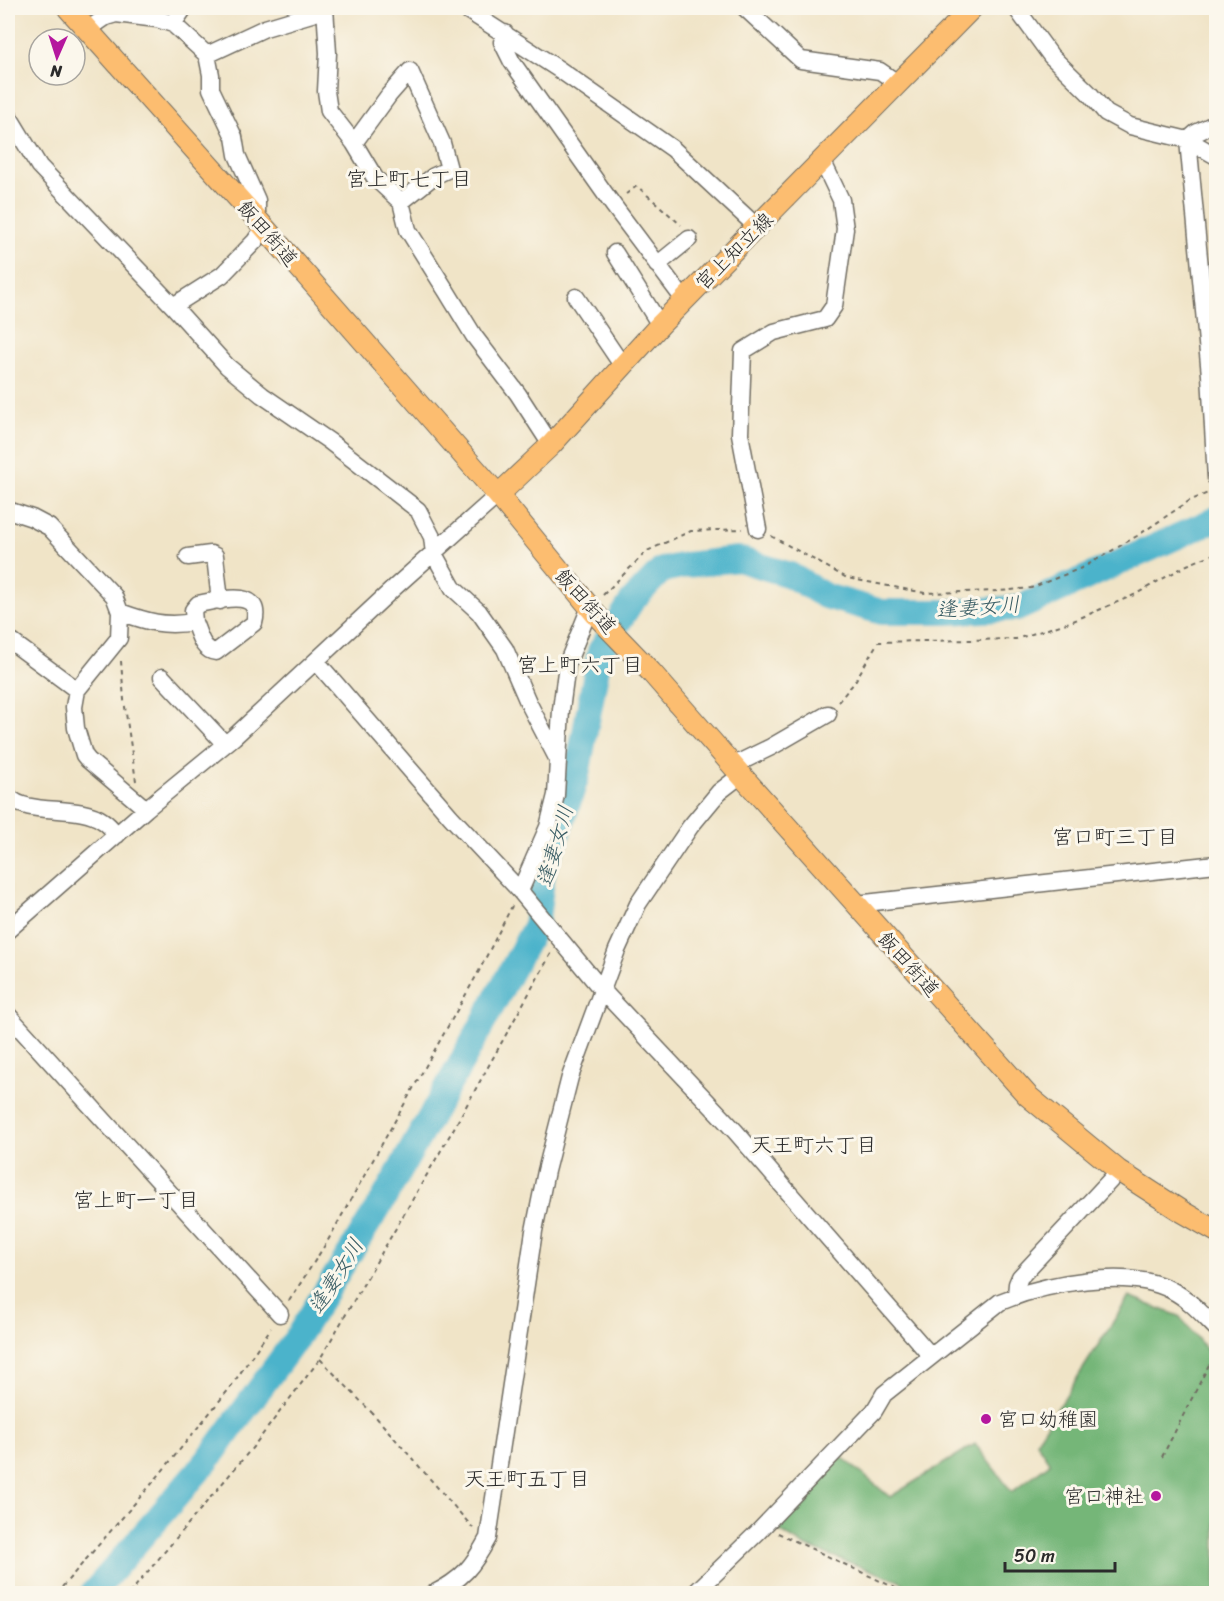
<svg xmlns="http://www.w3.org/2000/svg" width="1224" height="1601" font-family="Sriracha,'Klee One',sans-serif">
<rect width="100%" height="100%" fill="#fbf7ec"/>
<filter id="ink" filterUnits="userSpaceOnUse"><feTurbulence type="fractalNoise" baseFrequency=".0167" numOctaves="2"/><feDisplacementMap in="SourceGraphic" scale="12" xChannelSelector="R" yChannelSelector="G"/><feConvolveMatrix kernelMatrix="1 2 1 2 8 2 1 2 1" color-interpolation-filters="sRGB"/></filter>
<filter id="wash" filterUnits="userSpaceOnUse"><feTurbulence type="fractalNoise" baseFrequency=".008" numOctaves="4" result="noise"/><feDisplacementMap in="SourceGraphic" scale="24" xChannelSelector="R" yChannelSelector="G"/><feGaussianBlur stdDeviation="1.35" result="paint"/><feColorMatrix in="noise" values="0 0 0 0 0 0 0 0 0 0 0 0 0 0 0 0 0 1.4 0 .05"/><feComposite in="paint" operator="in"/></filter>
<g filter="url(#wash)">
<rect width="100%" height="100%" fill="#f0e4c7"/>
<path fill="#74b678" stroke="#507052" stroke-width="1.5" d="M 1129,1297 L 1179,1316 L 1216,1361 L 1216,1593 L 914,1593 L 900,1581 L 802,1545 L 769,1524 L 842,1457 L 890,1497 L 975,1444 L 1012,1492 L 1050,1463 L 1036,1442 Z"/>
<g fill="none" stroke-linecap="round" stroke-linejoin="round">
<path stroke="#4cb3cb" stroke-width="26" d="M 92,1594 L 207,1461 L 296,1339 L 383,1200 L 465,1056 L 536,925 L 544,866 L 556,840 L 577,775 L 600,651 L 632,601 L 662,570 L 686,565 L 738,559 L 790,575 L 825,596 L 882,612 L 947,612 L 1019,608 L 1216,519"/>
</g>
</g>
<g filter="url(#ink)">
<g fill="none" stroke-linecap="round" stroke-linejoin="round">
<defs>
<path id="minor" d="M 325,8 L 328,53 L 326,91 L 329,111 L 354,143
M 464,8 L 560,70 L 673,149 L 757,227
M 745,8 L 801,60 L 880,71 L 896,82
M 1016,8 L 1051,56 L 1089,93 L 1106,113 L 1130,126 L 1188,140 L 1216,156
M 173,24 L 184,8
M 87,30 L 106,17 L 116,14 L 157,19 L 173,24 L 207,55 L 211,75 L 211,89 L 234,137 L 237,155 L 257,200 L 257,220
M 505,33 L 502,42 L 512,62 L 613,205 L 685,301
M 207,55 L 265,28 L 325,10
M 8,115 L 39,166 L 173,306 L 227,366 L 262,395 L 329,441 L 418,510 L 432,537 L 434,554 L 453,588 L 479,612 L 505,649 L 528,702 L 558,760
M 1216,123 L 1196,133 L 1188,140 L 1210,375 L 1216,479
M 401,202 L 434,176 L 449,169 L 442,143 L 410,71 L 389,95 L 354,143 L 375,178 L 401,202 L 408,230 L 447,292 L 474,336 L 518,394 L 551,445
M 615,253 L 660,325
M 657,265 L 689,239
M 576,297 L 622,365
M 173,306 L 222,275 L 255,241 L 264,228
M 8,510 L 32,518 L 49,527 L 114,596 L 120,612 L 119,638 L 77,690 L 74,707 L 76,728 L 84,755 L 88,760 L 146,809
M 758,529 L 740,434 L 743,351 L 774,332 L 825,319 L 834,306 L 845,229 L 841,200 L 822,160
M 188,557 L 211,554 L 215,556 L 220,601
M 120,612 C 148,622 164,627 194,622 C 199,634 202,651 216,652 L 254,623 C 264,586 216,601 198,604 L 193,610 L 194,622
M 8,639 L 77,690
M 316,661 L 451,817 L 520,891 L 602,990 L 735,1131 L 931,1356
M 162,677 L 225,744
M 734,765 L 771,747 L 828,714
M 8,796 C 27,817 78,803 103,821 C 108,824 113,830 117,835
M 520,891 L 548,827 L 556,795 L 561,710 L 567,664 L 590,607
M 856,904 L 1216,864
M 8,930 L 146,809 L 234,737 L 395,587 L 498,495
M 8,1015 L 280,1314
M 1016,1295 L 1017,1284 L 1020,1277 L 1119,1171
M 433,1594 C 463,1579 473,1566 488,1538 L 534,1231 L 546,1171 L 570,1077 L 617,950 L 638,904 L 690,827 L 719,792 L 741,775
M 694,1594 L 758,1532 L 874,1411 L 884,1394 L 1000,1302 C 1044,1284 1127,1267 1171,1290 C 1189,1299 1202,1314 1216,1328"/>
<path id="major" d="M 68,8 L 263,226 L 498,495 L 597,616 L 651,672 L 741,775 L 1028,1096 L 1119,1171 L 1181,1211 L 1216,1231
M 498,495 L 551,445 L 660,325 L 972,8"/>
</defs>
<use href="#minor" stroke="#706c62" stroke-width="19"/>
<use href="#major" stroke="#706c62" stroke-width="23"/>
<path stroke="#706c62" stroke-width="2" stroke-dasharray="4.5 4.5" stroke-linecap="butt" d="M 626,194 L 637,186 L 681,225
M 771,536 L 847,578 L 925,593 L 1000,591 L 1031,588 L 1084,567 L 1137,536 L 1189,501 L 1208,493
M 603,595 L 647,551 L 691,531 L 743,529
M 121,661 L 124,700 L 136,781
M 838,702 L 854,683 L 878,642 L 1016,639 L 1073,621 L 1134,595 L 1187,565 L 1216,553
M 289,1301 L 327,1242 L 479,971 L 512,906
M 320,1359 L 375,1416 L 473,1528
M 1162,1457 L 1216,1351
M 778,1533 L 908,1594
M 56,1594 L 155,1480 L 230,1388 L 271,1328
M 129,1594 L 253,1447 L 320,1359 L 454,1128 L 552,952"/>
<use href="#minor" stroke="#fff" stroke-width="16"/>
<use href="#major" stroke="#fcbd6f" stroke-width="21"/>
</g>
</g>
<g fill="#b5179e" stroke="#fbf7ec" stroke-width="2">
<circle cx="986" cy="1419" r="6"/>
<circle cx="1156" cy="1496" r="6"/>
</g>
<g text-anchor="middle" stroke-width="6" stroke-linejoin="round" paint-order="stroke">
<g font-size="20" fill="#2b2b2b" stroke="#fbf7ec">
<text transform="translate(268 233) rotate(49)" y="7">飯田街道</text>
<text transform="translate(734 251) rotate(-45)" y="7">宮上知立線</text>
<text transform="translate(586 601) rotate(48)" y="7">飯田街道</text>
<text transform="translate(909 964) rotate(48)" y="7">飯田街道</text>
</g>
<g font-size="20" fill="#2b2b2b" stroke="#fbf7ec" text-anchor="start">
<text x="998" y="1426">宮口幼稚園</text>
<text x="1144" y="1503" text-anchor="end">宮口神社</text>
</g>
<g font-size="21" fill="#2b2b2b" stroke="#fbf7ec">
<text x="409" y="186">宮上町七丁目</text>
<text x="580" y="672">宮上町六丁目</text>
<text x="1115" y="844">宮口町三丁目</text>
<text x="814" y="1152">天王町六丁目</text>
<text x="136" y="1207">宮上町一丁目</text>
<text x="527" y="1486">天王町五丁目</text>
</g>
<g font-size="21" font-style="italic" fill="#375b63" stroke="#fbf7ec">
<text transform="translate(978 607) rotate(-4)" y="7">逢妻女川</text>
<text transform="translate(555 846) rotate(-74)" y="7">逢妻女川</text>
<text transform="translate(336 1276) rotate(-58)" y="7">逢妻女川</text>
</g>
</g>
<rect width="1224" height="1601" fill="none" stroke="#fbf7ec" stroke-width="30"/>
<g transform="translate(57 57) rotate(183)"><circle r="28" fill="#fbf7ec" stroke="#a8a59f" stroke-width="1.5"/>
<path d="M0-4.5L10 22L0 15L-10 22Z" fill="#b5179e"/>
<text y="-9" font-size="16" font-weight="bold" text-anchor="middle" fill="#2b2b2b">N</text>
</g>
<path d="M1005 1562v9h110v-9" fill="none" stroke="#2b2b2b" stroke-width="3"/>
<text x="1014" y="1562" font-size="18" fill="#2b2b2b" stroke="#fbf7ec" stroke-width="4.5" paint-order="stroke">50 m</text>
</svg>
